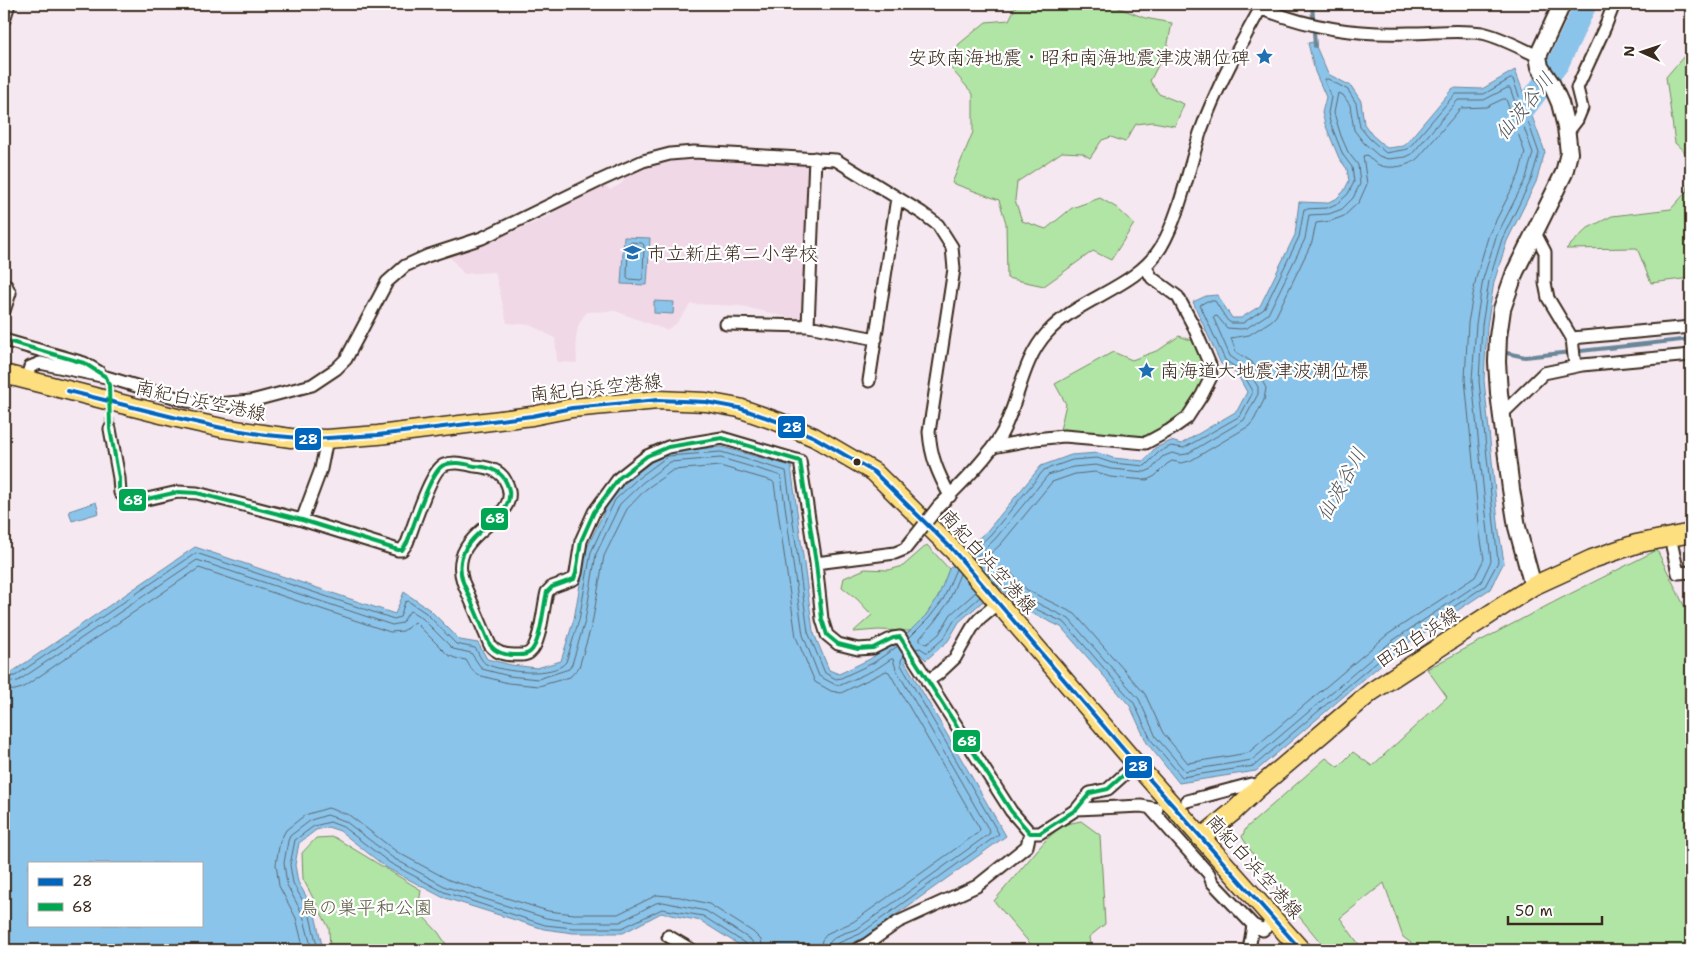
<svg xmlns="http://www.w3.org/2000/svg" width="1695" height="954" font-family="'Shantell Sans','Klee One',sans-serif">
<rect width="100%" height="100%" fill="#f6e8f1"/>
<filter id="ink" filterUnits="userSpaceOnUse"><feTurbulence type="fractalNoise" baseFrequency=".02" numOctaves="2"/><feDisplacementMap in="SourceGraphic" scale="10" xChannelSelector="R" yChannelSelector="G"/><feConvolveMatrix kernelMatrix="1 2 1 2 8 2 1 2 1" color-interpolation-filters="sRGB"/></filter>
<g filter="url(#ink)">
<path fill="#f0d8e7" d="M 693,159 L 805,164 L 809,169 L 803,316 L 799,320 L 741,306 L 691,304 L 676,324 L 666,330 L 615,311 L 587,312 L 581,320 L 578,327 L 576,339 L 577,363 L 557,362 L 555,338 L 530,325 L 507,323 L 495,272 L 464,274 L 449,256 L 489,242 L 536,222 L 553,214 L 554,210 L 606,186 L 610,190 L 622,183 L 625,177 L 642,169 L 660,163 Z"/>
<path fill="#b1e5a6" stroke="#768862" d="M 1017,4 L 1117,4 L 1119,8 L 1145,18 L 1172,23 L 1167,48 L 1150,81 L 1159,94 L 1184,104 L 1175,126 L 1153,122 L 1136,124 L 1125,142 L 1111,137 L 1102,140 L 1090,158 L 1082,153 L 1062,152 L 1017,182 L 1015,200 L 1022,221 L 1046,229 L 1072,208 L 1100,198 L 1117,208 L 1134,224 L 1111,260 L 1093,251 L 1044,286 L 1007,278 L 1006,223 L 999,200 L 952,183 L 973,132 L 973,94 L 949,66 L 959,44 L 986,22 L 1009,20 Z
M 1691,48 L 1691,158 L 1675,143 L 1666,77 Z
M 1691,170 L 1691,278 L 1651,283 L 1637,248 L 1566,249 L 1588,228 L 1612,216 L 1671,209 L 1687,191 Z
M 1179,336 L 1196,342 L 1205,367 L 1204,380 L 1185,412 L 1147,438 L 1095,435 L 1060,430 L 1066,404 L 1055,384 L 1113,352 L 1132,360 L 1159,350 Z
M 927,545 L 949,569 L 939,597 L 926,615 L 910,631 L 878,630 L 853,632 L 872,615 L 857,599 L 842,587 L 844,578 L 865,569 L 889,570 L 903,566 Z
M 1657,550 L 1691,620 L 1691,950 L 1418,950 L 1419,949 L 1403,937 L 1384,883 L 1340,918 L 1363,950 L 1327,950 L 1271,883 L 1242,837 L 1246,828 L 1326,758 L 1338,767 L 1353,752 L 1372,766 L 1447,697 L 1427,669 L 1554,602 Z
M 1081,821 L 1100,835 L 1105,924 L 1089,937 L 1091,950 L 1031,950 L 1033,947 L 994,901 L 1045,841 L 1062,825 Z
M 334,837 L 421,890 L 418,911 L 438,932 L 450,950 L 330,950 L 329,928 L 303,879 L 302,853 L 316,838 Z"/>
<path fill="#8bc4ea" stroke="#6b8698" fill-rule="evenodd" d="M 1314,42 L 1328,74 L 1351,86 L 1361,101 L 1364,124 L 1372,135 L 1387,148 L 1404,146 L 1453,88 L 1482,89 L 1515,70 L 1545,152 L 1536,182 L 1507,241 L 1494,282 L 1487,326 L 1484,380 L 1499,532 L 1504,562 L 1490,589 L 1398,650 L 1256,771 L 1179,783 L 1147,743 L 1130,706 L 1061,627 L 1015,605 L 1002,589 L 982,602 L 959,622 L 948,641 L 926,660 L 919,653 L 905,662 L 1006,836 L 862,939 L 833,950 L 747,950 L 701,921 L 661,913 L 623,933 L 573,933 L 544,929 L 442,897 L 387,868 L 340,831 L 328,827 L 316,830 L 299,843 L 295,865 L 298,882 L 314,910 L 323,950 L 4,950 L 4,672 L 12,672 L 195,547 L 395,614 L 404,592 L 430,610 L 460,640 L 478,643 L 487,659 L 511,665 L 537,668 L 561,661 L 574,619 L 586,550 L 611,497 L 634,475 L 666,451 L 722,447 L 791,466 L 813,631 L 829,670 L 839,674 L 870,659 L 910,631 L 926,615 L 938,597 L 949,569 L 973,543 L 987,531 L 1041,466 L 1071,455 L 1098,453 L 1113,458 L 1144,461 L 1155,448 L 1171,441 L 1181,444 L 1237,411 L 1247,392 L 1237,374 L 1221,364 L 1193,302 L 1206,296 L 1217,295 L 1232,318 L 1241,318 L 1260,306 L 1295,235 L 1299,202 L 1326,203 L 1336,199 L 1344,191 L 1349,181 L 1347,169 L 1339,158 L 1325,124 L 1322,113 L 1326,97 L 1315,72 L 1308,43 ZM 29,863 L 201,863 L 201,925 L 29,925 Z
M 624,237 L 650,238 L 647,285 L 621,284 Z
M 654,301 L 674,302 L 673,314 L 654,313 Z
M 96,502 L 99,513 L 72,521 L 69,511 Z"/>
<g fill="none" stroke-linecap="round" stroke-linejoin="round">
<path stroke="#5b6870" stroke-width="1" d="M 631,242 L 642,243 L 644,245 L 643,278 L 641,280 L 629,279 L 627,277 L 628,244 Z
M 970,554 L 991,534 L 1044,470 L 1072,460 L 1097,458 L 1112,463 L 1145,466 L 1159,452 L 1171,446 L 1184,448 L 1240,416 L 1252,394 L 1252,389 L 1241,371 L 1225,360 L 1200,305 L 1207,301 L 1215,301 L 1227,320 L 1231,323 L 1243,323 L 1264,309 L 1299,237 L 1304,209 L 1327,208 L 1338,203 L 1348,194 L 1354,182 L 1352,167 L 1343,155 L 1330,122 L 1328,113 L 1331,97 L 1325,82 L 1325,79 L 1328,79 L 1348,90 L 1356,103 L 1360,127 L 1369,138 L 1386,153 L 1408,149 L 1455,94 L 1484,94 L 1510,79 L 1513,79 L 1539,153 L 1531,180 L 1502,239 L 1489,281 L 1482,325 L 1479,381 L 1498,562 L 1485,586 L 1395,646 L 1254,766 L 1182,777 L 1151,740 L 1134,703 L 1065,623 L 1019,601 L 1005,586 L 1001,585 L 997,586
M 974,559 L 995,539 L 1048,475 L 1073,467 L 1096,465 L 1111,469 L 1145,472 L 1152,469 L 1162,457 L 1172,453 L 1180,455 L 1187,454 L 1244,420 L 1258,394 L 1258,387 L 1247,368 L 1230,356 L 1213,317 L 1217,316 L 1227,328 L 1241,329 L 1247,328 L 1268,314 L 1305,239 L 1309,215 L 1329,214 L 1342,209 L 1353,198 L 1360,184 L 1358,165 L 1348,152 L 1341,136 L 1334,113 L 1338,93 L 1343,95 L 1350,105 L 1354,130 L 1364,143 L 1379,156 L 1388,159 L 1406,157 L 1412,154 L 1458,100 L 1484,100 L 1507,88 L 1510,88 L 1533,153 L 1526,178 L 1496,237 L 1483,279 L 1476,324 L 1472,380 L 1491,561 L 1481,582 L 1392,641 L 1252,760 L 1185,771 L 1156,737 L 1139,699 L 1069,619 L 1023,596 L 1007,580 L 1000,579 L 993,582
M 979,564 L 1001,544 L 1052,482 L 1075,474 L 1095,472 L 1110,477 L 1147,480 L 1155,476 L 1167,464 L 1172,461 L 1181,463 L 1190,461 L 1249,426 L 1254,420 L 1264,400 L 1266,388 L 1252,362 L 1236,352 L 1231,338 L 1249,335 L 1271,321 L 1276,316 L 1312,242 L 1316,223 L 1331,221 L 1344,216 L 1359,202 L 1367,184 L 1363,156 L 1367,155 C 1371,159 1374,163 1379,165 C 1390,170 1410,166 1418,158 L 1461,108 L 1486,107 L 1503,99 L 1506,99 L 1525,153 L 1519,175 L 1489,234 L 1476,278 L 1468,323 L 1465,379 L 1480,534 L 1484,559 L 1475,577 L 1387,635 L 1248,753 L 1188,763 L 1163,733 L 1145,694 L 1075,614 L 1027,590 L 1011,573 L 999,571 L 988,576
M 960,574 L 948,603 L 934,622 L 920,638 L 920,641 L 927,644 L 939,634 L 951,614 L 976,592
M 909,638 L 929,618 L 943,600 L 956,569
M 916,649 L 920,648 L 926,652 L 928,652 L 944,638 L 955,619 L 980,597
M 4,677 L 15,676 L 196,553 L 394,619 L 400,617 L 405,602 L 408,601 L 426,613 L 456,644 L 475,648 C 478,652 481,661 486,664 C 502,672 554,678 566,662 L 579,620 L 591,552 L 615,500 L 637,479 L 668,456 L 721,452 L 786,471 L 808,632 L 825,673 L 836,679 L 841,678 L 873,663 L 898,646
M 4,683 L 18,681 L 197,560 L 392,625 L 402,623 L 409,612 L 411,611 L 422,618 L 453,649 L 471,653 L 482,669 L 509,676 L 538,679 L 569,669 L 572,664 L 585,621 L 596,554 L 620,504 L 642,483 L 670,462 L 721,458 L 779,475 L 781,477 L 803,635 L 819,676 L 834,684 L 841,685 L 876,669 L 891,659 L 893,659 L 896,669 L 990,832 L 989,834 L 857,929 C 845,933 828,936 827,950
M 4,691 L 15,690 L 22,688 L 199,568 L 390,632 L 403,631 L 415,622 L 448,655 L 455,658 L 466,660 L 472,670 L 478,675 L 508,683 L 539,686 L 570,677 L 579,667 L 592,624 L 604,556 L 627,509 L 646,489 L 673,470 L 720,466 L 772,481 L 774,483 L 796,637 L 815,682 L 831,691 L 841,693 L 886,671 L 889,672 L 980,829 L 979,832 L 853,922 L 828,933 L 822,940 L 820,950
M 304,950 L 296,918 L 279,886 L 276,864 L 280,841 L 286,830 L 305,815 L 328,808 L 349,815 L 397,852 L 449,880 L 548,911 L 574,914 L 618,914 L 657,895 L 680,897 L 709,904 L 753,932 L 761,940 L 763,950
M 312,950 L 303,915 L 287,885 L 284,863 L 288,841 L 290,836 L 311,820 L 327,815 L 345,821 L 393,858 L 446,887 L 546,918 L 573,922 L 620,922 L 656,903 L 663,902 L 706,911 L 751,940 L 754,945 L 755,950
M 318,950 L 309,912 L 293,883 L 290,865 L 295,840 L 314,826 L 330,822 L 343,827 L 390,863 L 444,892 L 545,925 L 573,928 L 622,928 L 662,909 L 703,916 L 746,944 L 749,950
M 833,950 L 836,944 L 860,934 L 999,834 L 901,665 L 901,660 L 904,656"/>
<path stroke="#6b8698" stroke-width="4" d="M 1312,4 L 1315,46
M 1502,352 L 1525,357 L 1691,339"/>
<path stroke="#8bc4ea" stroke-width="22" d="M 1510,128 L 1558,64 L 1586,4"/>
<path stroke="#d1c2c7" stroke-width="11" stroke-dasharray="11 5.5" stroke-linecap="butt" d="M 109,385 L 110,429"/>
<defs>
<path id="street" d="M 1260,8 C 1312,28 1354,35 1409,33 C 1433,33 1458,29 1482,33 C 1501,37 1520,48 1538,56
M 4,20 L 9,4
M 1567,133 L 1577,120 L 1582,108 L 1577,88 L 1605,27 L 1614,4
M 1535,233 L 1545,252 L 1545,283 L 1548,298 L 1572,338 L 1575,366
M 4,284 L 6,285 L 10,293 L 4,311
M 726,324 L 808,326 L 876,339
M 808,326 L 815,158
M 1572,338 L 1691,327
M 4,340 L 84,363 L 99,372
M 26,380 L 30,367 L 40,363 L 106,377 L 187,401 L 216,404 L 251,401 L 312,385 L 336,369 L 346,359 L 387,282 L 405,266 L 427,256 L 482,238 L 599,181 L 643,161 L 670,154 L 694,152 L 836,160 L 922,213 L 938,225 L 952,247 L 954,269 L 929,432 C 931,458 938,473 950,496
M 869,381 L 897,198
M 1502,414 L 1544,373 L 1582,365 L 1691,355
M 110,429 L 119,478 L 120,493 L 129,501 L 138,501 L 178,492 L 197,493 L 302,520 L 398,550 L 402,550 L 407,543 C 413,528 431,469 444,465 C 454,461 465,464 475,466 C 486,467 499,469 505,480 C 529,522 445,527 463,582 L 490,645 C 496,653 505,655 514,655 C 519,655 526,656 530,652 C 541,643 543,607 547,592 L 552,587 L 574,579 L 576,573 L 581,541 L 594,512 L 619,478 L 647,456 L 668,447 L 722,438 L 800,461 L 816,563 L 822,619 L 827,635 L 838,644 L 858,649 L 873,648 L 893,638 L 900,637 L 1011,811 L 1030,833 L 1040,833 L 1077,809 L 1090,793 L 1108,789 L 1136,764
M 993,447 L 1035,439 L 1064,436 L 1146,443 L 1170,430 L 1187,418 L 1202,395 L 1211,377 L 1210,365 L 1193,325 L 1178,297 L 1152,278 L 1145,266
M 938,507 C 959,486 988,458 1002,433 C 1019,401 1022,360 1047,333 C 1079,297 1135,289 1161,247 C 1179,217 1189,168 1200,133 C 1216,88 1240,45 1263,4
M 302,520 L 321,469 L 327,439
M 1670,537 L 1678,573 L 1691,572
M 816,563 L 895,553 L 905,549 L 917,534
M 927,681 L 938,674 L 955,658 L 972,628 L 980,618 L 998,603
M 1187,801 L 1251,784 L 1257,789
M 1077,809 L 1141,806 L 1157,809
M 1151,809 L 1209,874 L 1212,882 L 1253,925 L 1263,930 L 1275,920
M 668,936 L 692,950
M 856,950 L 867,944 L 898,922 L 977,886 L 1027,846 L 1030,833
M 1249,950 L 1253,925"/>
<path id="secondary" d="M 1533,586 L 1517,527 L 1511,489 L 1499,393 L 1497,362 L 1498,337 L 1502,309 L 1515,272 L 1564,173 L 1569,153 L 1566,127 L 1560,103 L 1552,85 L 1540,67 L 1538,56 L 1562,4"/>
<path id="primary" d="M 4,374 L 177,418 L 222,428 L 291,438 L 327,439 L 378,435 L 532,416 L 572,408 L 658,400 L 706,402 L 739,408 L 779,422 L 814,437 L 874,472 L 953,550 L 1136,764 L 1301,950
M 1201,838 L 1234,811 L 1257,789 L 1371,692 L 1533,586 L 1592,559 L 1636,544 L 1691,533"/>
</defs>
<use href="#street" stroke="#3b2a1e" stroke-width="15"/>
<use href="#secondary" stroke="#3b2a1e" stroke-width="20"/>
<use href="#primary" stroke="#3b2a1e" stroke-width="21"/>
<use href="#street" stroke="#fff" stroke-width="11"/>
<use href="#secondary" stroke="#fff" stroke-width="16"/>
<use href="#primary" stroke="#fddf80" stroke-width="18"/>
<defs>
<path id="street-bridge" d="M 917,534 L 938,507"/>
</defs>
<use href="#street-bridge" stroke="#3b2a1e" stroke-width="15" stroke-linecap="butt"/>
<use href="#street-bridge" stroke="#fff" stroke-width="11"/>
<defs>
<path id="bus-1" d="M 68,391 L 177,418 L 222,428 L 266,435 L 311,439 L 378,435 L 532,416 L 572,408 L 658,400 L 706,402 L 739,408 L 779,422 L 814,437 L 874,472 L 953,550 L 1136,764 L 1301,950"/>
<path id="bus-2" d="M 4,340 L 84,363 L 106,377 L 109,385 L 110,429 L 119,478 L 119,488 L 120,493 L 125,499 L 138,501 L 178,492 L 197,493 L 302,520 L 398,550 L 402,550 L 407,543 C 413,528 431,469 444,465 C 454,461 465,464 475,466 C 486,467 499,469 505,480 C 529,522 445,527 463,582 L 490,645 C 496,653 505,655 514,655 C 519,655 526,656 530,652 C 541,643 543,607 547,592 L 552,587 L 574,579 L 576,573 L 581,541 L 594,512 L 619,478 L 647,456 L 668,447 L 722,438 L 800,461 L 816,563 L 822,619 L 827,635 L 838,644 L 858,649 L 873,648 L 893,638 L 900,637 L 1011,811 L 1030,833 L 1040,833 L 1077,809 L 1090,793 L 1108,789 L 1136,764"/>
</defs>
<use href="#bus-1" stroke="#fff" stroke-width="8"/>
<use href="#bus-2" stroke="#fff" stroke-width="8"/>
<use href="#bus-1" stroke="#0065bd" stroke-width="4"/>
<use href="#bus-2" stroke="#00a651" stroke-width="4"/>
</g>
</g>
<defs>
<symbol id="sight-bare" viewBox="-9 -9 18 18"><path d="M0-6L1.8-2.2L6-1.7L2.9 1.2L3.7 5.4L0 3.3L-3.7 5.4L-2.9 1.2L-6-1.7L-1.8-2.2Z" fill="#1f6fb2" stroke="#fff" stroke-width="2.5" paint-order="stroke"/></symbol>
<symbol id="school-bare" viewBox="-9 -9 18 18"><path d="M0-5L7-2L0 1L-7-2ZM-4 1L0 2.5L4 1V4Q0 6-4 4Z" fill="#1f6fb2" stroke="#fff" stroke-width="2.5" paint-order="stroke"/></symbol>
</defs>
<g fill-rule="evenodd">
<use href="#sight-bare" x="1252" y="44" width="25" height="25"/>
<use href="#school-bare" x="620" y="240" width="25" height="25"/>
<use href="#sight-bare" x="1134" y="358" width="25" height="25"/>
</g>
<circle fill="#3b2a1e" stroke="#fff" stroke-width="2" cx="857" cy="462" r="4.5"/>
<g text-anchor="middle" stroke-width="4.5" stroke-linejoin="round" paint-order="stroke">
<g font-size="19" fill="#3b2a1e" stroke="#fff" text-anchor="start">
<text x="1250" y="64" text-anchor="end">安政南海地震・昭和南海地震津波潮位碑</text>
<text x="647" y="260">市立新庄第二小学校</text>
<text x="1160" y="377">南海道大地震津波潮位標</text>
</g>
<g font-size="19" fill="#3b2a1e" stroke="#fff">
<text transform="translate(596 387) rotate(-6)" y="7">南紀白浜空港線</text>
<text transform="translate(201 400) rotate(12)" y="7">南紀白浜空港線</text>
<text transform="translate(989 561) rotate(48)" y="7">南紀白浜空港線</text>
<text transform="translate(1417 637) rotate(-33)" y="7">田辺白浜線</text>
<text transform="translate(1255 866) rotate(48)" y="7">南紀白浜空港線</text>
</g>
<g font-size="19" fill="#585940" stroke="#fff">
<text x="366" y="914">鳥の巣平和公園</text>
</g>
<g font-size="20" font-style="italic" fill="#53585b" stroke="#fff">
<text transform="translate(1524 106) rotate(-51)" y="7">仙波谷川</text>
<text transform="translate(1341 484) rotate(-61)" y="7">仙波谷川</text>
</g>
</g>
<g stroke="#fff" stroke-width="2">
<rect x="777" y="415" width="29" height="24" rx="5" fill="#0065bd"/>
<rect x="294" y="427" width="28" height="24" rx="5" fill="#0065bd"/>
<rect x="118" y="488" width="29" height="24" rx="5" fill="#00a651"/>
<rect x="480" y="507" width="29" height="24" rx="5" fill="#00a651"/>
<rect x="952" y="729" width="29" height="24" rx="5" fill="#00a651"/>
<rect x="1124" y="755" width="29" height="24" rx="5" fill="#0065bd"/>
</g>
<g font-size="14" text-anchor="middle" font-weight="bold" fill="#fff">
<text x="792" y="432">28</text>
<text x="308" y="444">28</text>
<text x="133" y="505">68</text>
<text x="495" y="523">68</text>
<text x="967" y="746">68</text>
<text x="1138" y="771">28</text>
</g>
<rect width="1695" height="954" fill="none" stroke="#fff" stroke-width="20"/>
<rect x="10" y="10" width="1675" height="934" fill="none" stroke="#3b2a1e" stroke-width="2" filter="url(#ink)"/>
<rect x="28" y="862" width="175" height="65" fill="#ffffff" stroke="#b1aaa5"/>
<rect x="38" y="878" width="25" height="8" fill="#0065bd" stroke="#b1aaa5"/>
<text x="72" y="886" font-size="15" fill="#3b2a1e">28</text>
<rect x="38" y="903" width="25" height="8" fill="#00a651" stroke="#b1aaa5"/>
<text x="72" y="912" font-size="15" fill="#3b2a1e">68</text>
<g transform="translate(1642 52) rotate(273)" stroke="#ffffff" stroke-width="4" paint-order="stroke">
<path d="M0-4L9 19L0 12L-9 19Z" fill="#3b2a1e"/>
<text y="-8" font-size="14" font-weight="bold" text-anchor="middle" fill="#3b2a1e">N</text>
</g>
<path d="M1508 916v8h94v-8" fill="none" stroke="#3b2a1e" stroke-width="2.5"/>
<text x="1515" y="916" font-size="15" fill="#3b2a1e" stroke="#ffffff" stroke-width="4" paint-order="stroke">50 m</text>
</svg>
